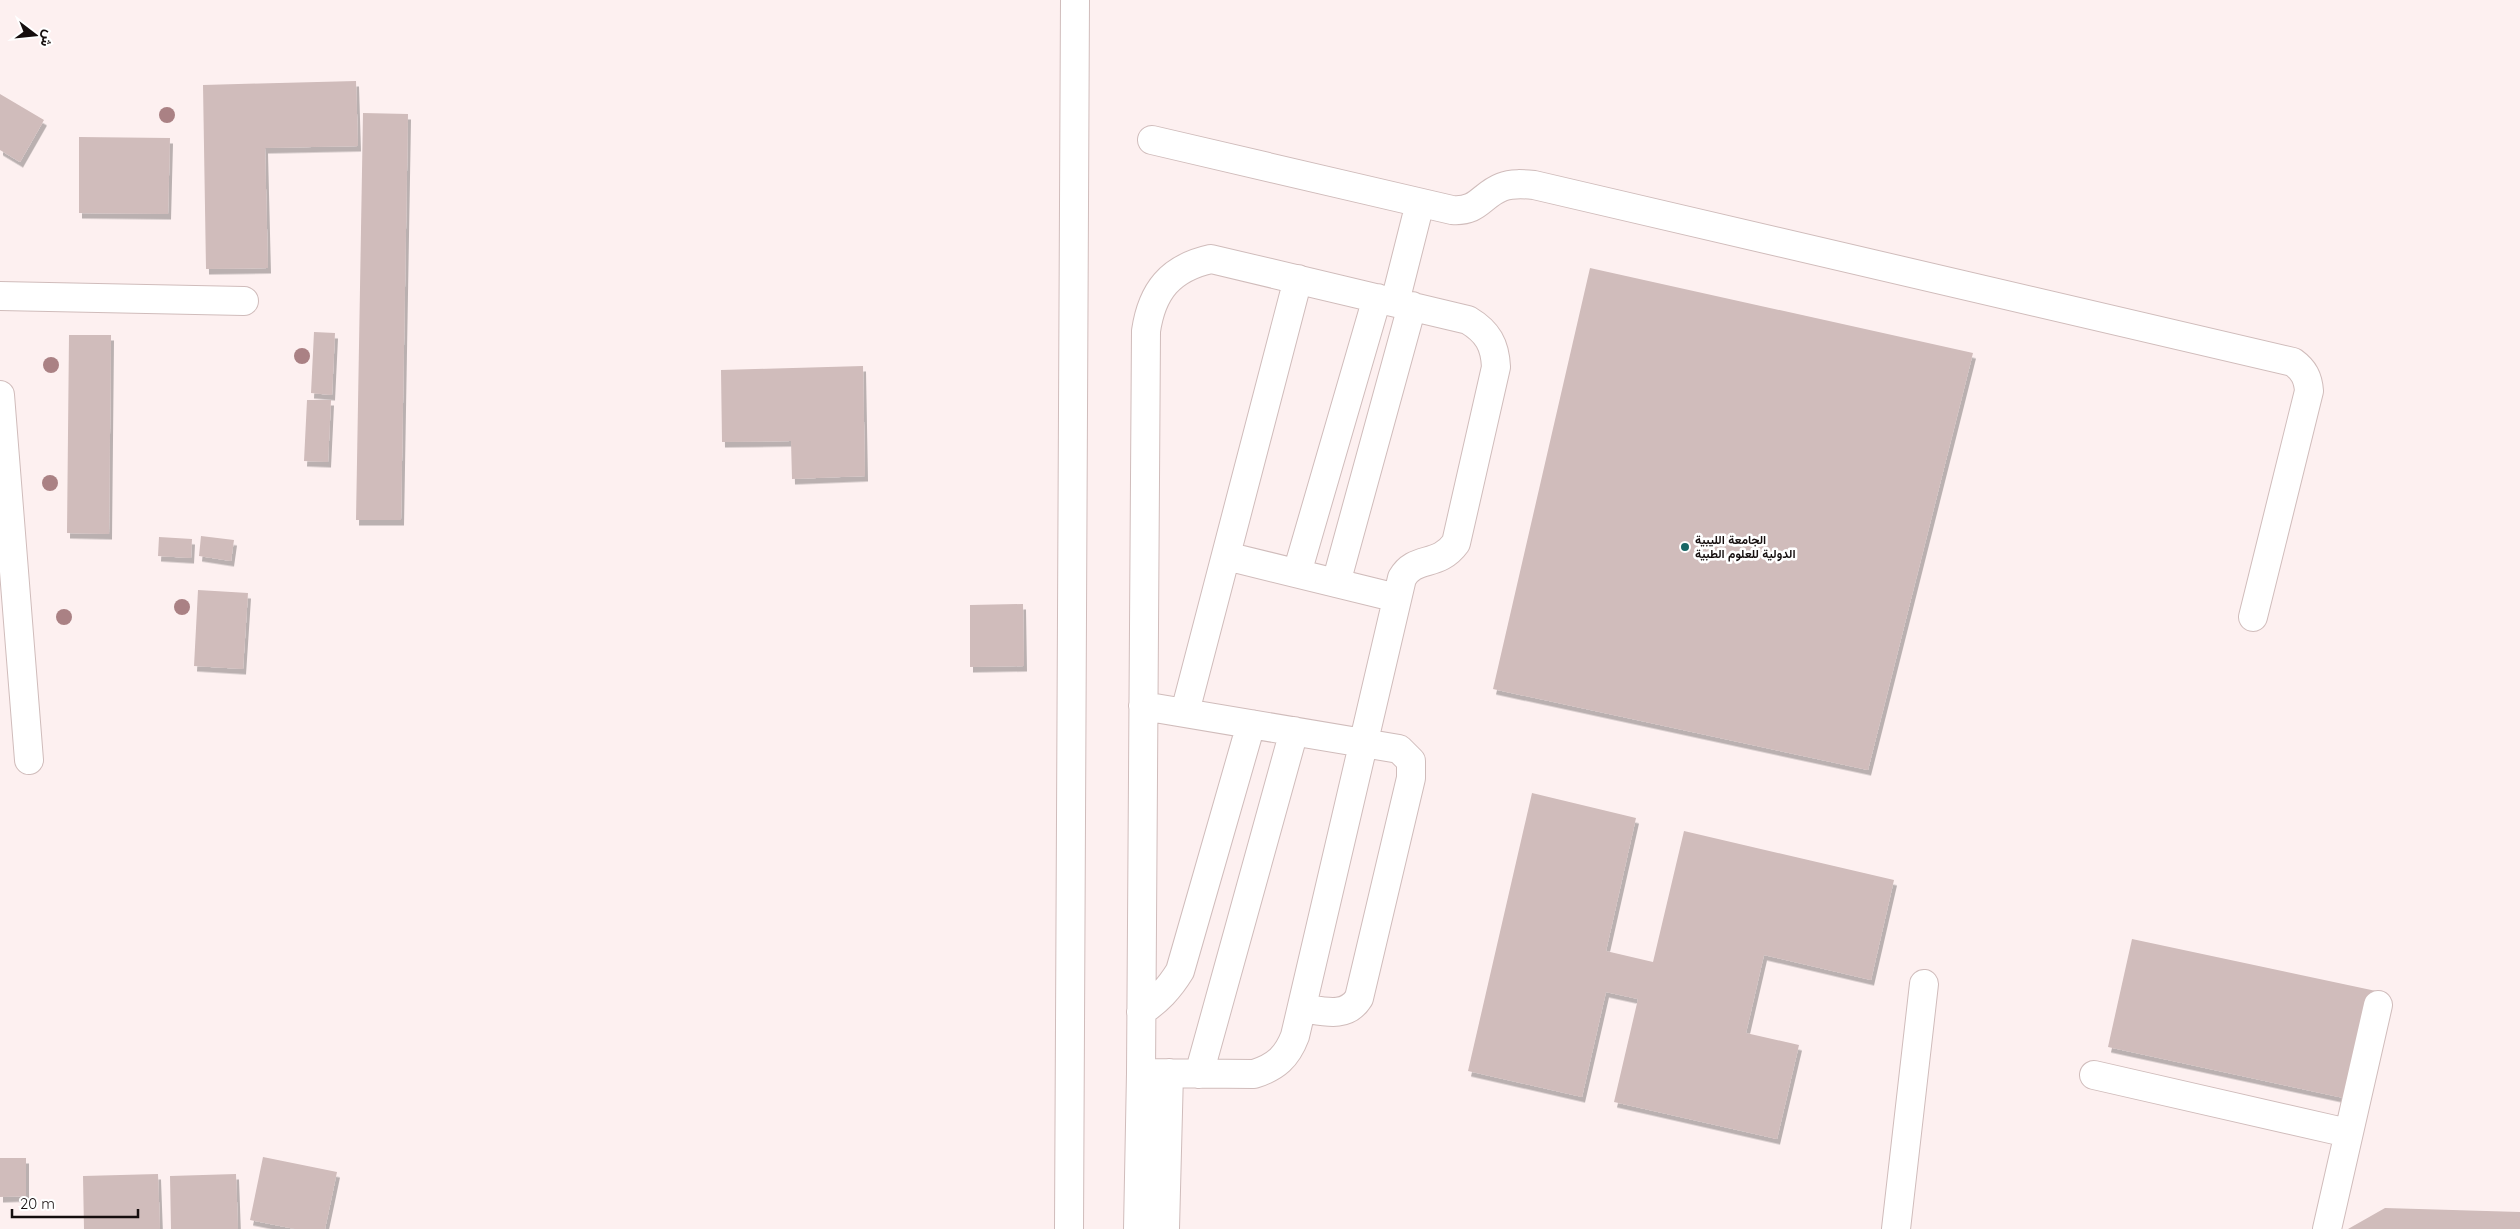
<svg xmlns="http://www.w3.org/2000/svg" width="2520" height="1229" font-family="Quicksand,Vazirmatn,sans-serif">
<defs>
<filter id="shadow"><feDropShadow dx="3" dy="5.5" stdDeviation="0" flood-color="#0004"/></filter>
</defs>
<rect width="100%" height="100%" fill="#fdf0f0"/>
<path fill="#d0bcbb" filter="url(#shadow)" d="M 356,81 L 358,146 L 265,148 L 268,268 L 206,269 L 203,85 Z
M 0,94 L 44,120 L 20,162 L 0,150 Z
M 363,113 L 408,114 L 401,520 L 356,520 Z
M 79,137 L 170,138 L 168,214 L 79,213 Z
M 1590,268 L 1973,353 L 1868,770 L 1493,689 Z
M 314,332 L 335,333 L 332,395 L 311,393 Z
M 69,335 L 111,335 L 109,534 L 67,533 Z
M 863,366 L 865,476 L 792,479 L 791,441 L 722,442 L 721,370 Z
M 307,400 L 331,400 L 328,462 L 304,461 Z
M 201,536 L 234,540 L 231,561 L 199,556 Z
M 159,537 L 192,539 L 191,558 L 158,556 Z
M 198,590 L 248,593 L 243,669 L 194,666 Z
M 1023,604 L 1024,666 L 970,667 L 970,605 Z
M 1532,793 L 1636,818 L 1606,951 L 1653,962 L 1684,831 L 1894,880 L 1871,980 L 1764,955 L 1746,1033 L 1799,1045 L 1777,1139 L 1614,1102 L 1638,999 L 1606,992 L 1582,1097 L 1468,1071 Z
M 2132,939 L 2376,991 L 2353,1100 L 2108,1047 Z
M 263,1157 L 337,1172 L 325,1229 L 295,1229 L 250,1220 Z
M 0,1158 L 26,1158 L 26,1196 L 0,1197 Z
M 158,1174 L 160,1229 L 84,1229 L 83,1176 Z
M 236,1174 L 238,1229 L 171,1229 L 170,1176 Z
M 2385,1208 L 2520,1212 L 2520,1229 L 2348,1229 Z"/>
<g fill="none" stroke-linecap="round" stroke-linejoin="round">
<defs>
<path id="minor" d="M 1152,140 L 1452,210 C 1479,212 1481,195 1502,187 C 1512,183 1523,184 1534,185 L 2293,362 C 2304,370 2308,378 2309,391 L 2253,617
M 1211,259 L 1468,320 C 1488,332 1495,345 1496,367 L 1456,543 C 1438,568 1415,555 1402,578 L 1295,1036 C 1287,1057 1276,1067 1254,1074 L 1141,1073 L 1146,331 C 1152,291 1170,268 1211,259 Z
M 0,296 L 244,301
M 1395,302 L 1420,203
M 0,395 L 29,760
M 1226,556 L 1397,598
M 1297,573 L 1377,298
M 1336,583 L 1412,306
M 1143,706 L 1399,749 L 1411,761 L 1411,778 L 1359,998 C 1346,1019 1323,1011 1302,1008
M 1185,712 L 1298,279
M 1141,1012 C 1158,1000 1169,989 1180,971 L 1251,724
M 1199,1074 L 1294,731
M 2094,1075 L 2348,1133
M 1069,1229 L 1075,0
M 1138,1229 L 1141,1073
M 1165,1229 L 1169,1073
M 1896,1229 L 1924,984
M 2327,1229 L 2378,1005"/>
</defs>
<use href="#minor" stroke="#d0bcbb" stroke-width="30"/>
<use href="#minor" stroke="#fff" stroke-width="28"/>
</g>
<g fill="#aa8184">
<circle cx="167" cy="115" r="8"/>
<circle cx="302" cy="356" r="8"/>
<circle cx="51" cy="365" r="8"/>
<circle cx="50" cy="483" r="8"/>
<circle cx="182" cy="607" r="8"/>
<circle cx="64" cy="617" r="8"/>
</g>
<circle fill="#186665" stroke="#fff" stroke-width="2" cx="1685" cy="547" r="5"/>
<g text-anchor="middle" stroke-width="5" stroke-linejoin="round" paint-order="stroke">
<g font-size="12" font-weight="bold" fill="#150e0e" stroke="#fff" text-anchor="start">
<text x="1695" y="544">الجامعة الليبية<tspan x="1695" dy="14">الدولية للعلوم الطبية</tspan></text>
</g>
</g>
<g transform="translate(35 35) rotate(106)" stroke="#ffffff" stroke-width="4" paint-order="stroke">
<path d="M0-4L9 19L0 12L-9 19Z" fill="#150e0e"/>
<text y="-8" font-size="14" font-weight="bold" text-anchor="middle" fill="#150e0e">ش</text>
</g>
<path d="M12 1209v8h126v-8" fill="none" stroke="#150e0e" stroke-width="2.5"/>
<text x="20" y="1209" font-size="15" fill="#150e0e" stroke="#ffffff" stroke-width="4" paint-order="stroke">20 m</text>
</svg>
